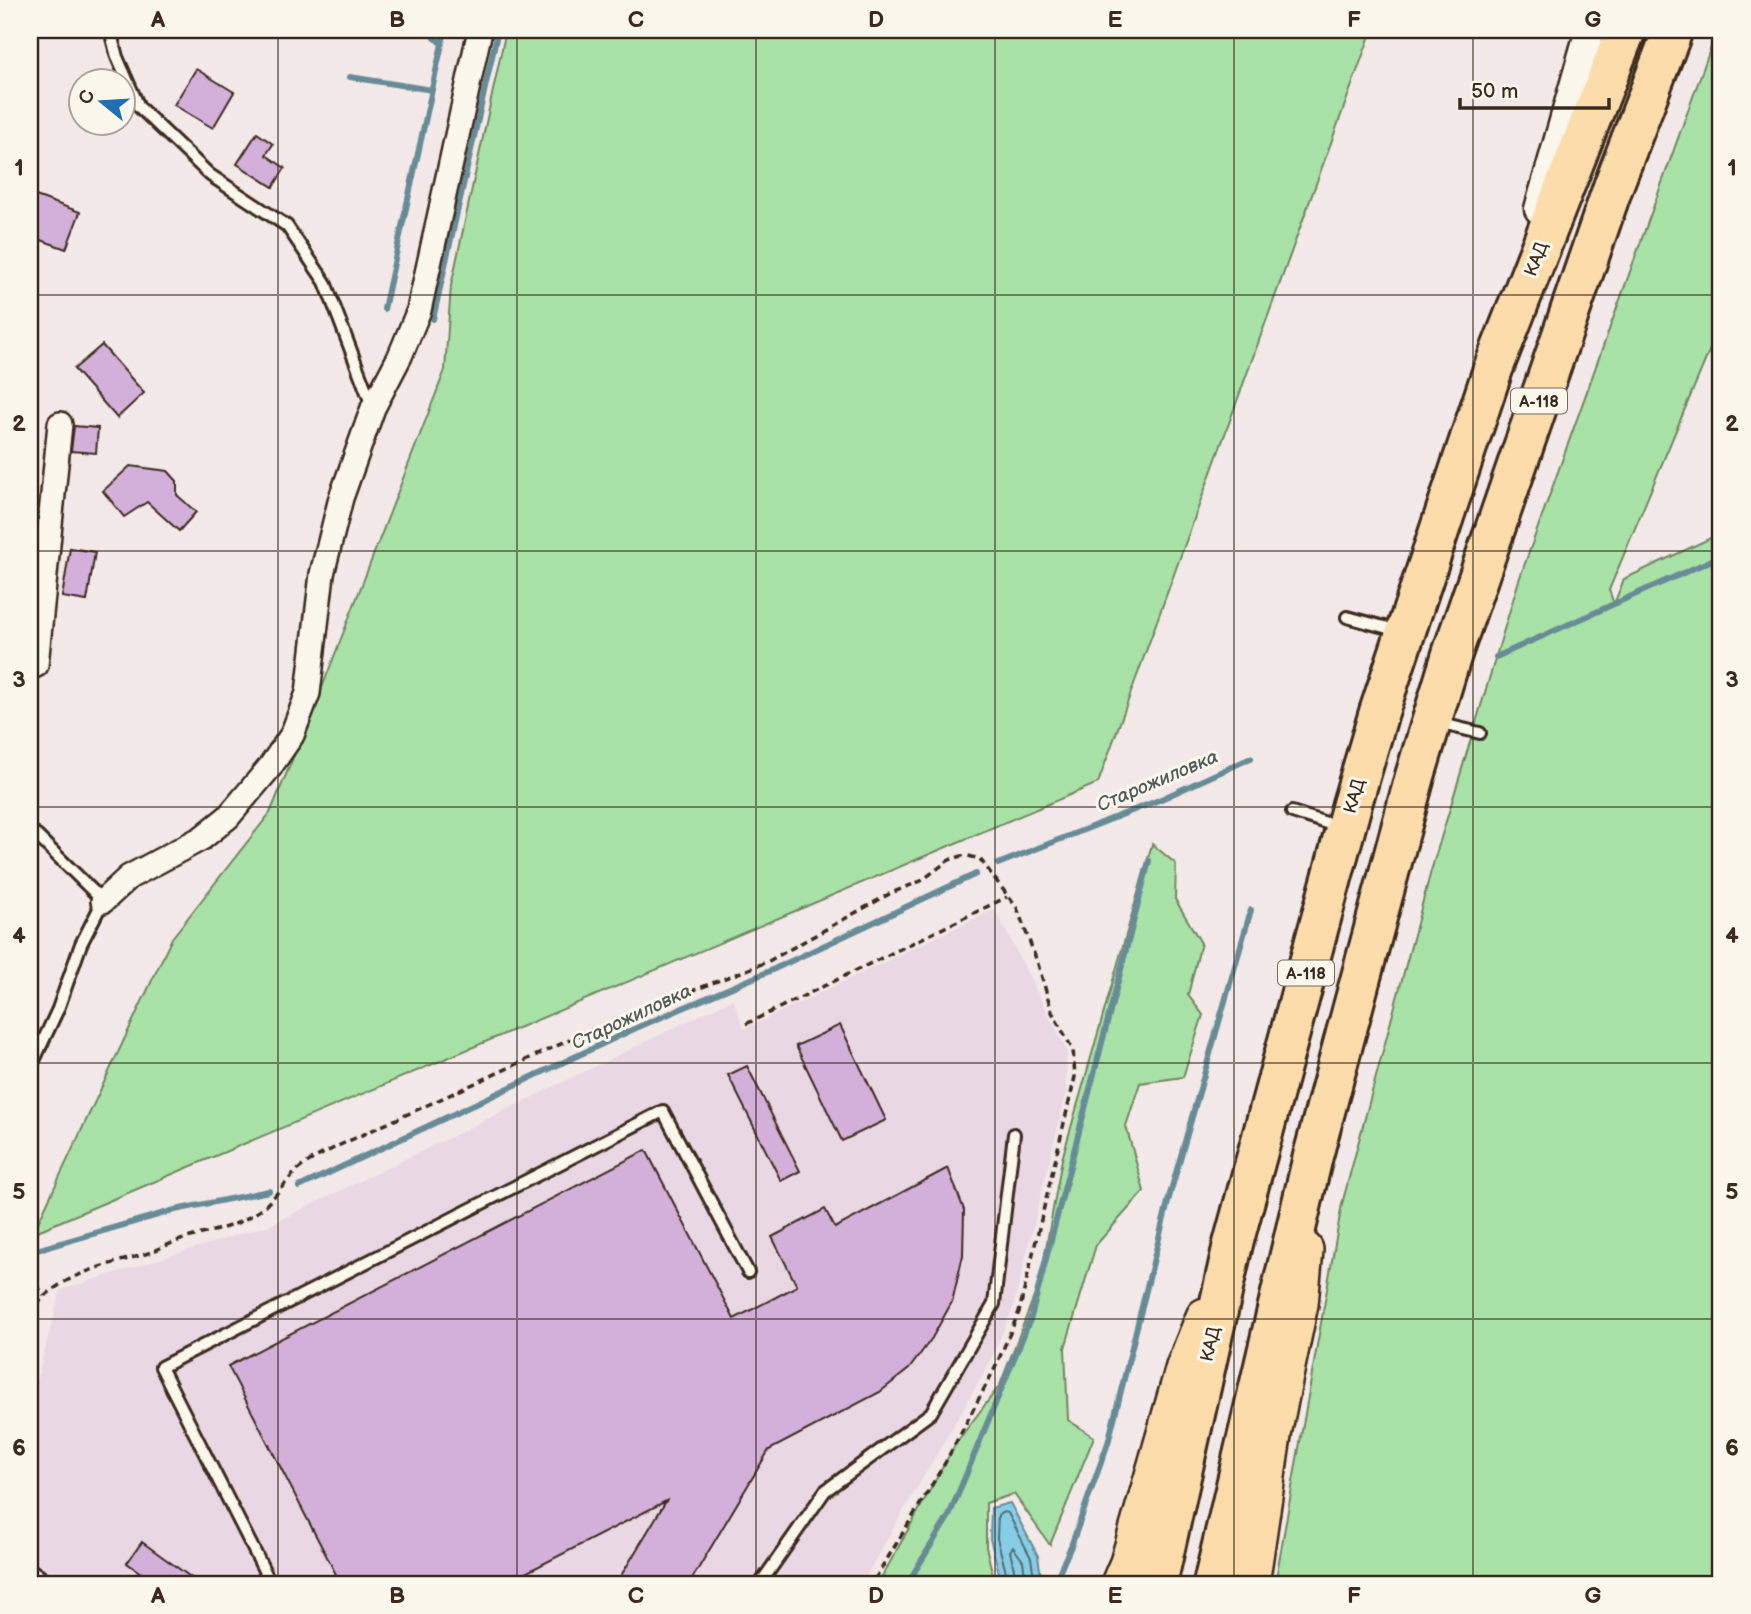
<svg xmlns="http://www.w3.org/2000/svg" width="1751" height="1614" font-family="'Balsamiq Sans',sans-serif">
<rect width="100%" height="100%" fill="#f3e9e8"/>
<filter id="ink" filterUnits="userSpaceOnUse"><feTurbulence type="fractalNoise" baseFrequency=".0143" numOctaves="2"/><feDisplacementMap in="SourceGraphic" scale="14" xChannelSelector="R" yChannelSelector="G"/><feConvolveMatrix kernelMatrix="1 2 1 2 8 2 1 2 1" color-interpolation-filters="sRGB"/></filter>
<g filter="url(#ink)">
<path fill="#e9d8e4" d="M 995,909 L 1067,1051 L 1066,1094 L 1013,1309 L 988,1366 L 861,1584 L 30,1584 L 30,1404 L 61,1290 L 272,1224 L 733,999 L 744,1029 Z"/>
<path fill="#a8e2a7" stroke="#728662" stroke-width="2" d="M 506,30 L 1372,30 L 1098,783 L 33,1233 L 172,938 L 270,813 L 320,693 L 445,370 L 451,286 Z
M 1717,30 L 1721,30 L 1721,323 L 1609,590 L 1614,604 L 1624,579 L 1721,533 L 1721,1584 L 1275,1584 L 1342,1204 L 1431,871 L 1519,580 Z
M 1152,844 L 1176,864 L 1175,899 L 1201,943 L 1188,995 L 1203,1015 L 1183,1077 L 1140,1083 L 1126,1126 L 1144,1191 L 1096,1245 L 1065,1348 L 1068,1420 L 1094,1437 L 1050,1545 L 1014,1494 L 986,1503 L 986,1547 L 995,1584 L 878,1584 L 956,1443 L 1000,1385 L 1040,1281 L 1062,1159 Z"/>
<path fill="#86cee7" stroke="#688c97" stroke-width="2" d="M 1010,1503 L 1038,1556 L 1042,1584 L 1002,1584 L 990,1539 L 991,1508 Z"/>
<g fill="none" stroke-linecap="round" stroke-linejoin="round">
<path stroke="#596c6e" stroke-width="2" d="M 1009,1584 L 997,1538 L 998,1515 L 1004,1512 L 1008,1513 L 1031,1558 L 1035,1584
M 1017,1584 L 1010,1551 L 1013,1547 L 1023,1561 L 1026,1584"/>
<path stroke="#688c97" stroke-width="6" d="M 426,30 L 442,44
M 350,77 L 432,90
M 384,309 L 445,30
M 433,319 L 498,30
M 1496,657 L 1721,556
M 998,864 L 1159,800 L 1251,758
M 299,1187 L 636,1028 L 772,970 L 976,874
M 30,1252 L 175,1210 L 269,1191
M 907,1584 L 949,1516 L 1031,1317 L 1149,861
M 1054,1584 L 1071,1546 L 1108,1443 L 1170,1194 L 1251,910"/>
</g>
<path fill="#d3b0da" stroke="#3b2a1e" stroke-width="2" d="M 196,69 L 234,92 L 213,128 L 174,105 Z
M 257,133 L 273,144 L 266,155 L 285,168 L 273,187 L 237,164 Z
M 36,196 L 80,212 L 66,249 L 30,236 L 30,213 Z
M 102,345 L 144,393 L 117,418 L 74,369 Z
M 74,426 L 98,428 L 96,453 L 71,451 Z
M 130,466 L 168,471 L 177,481 L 177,495 L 196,512 L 179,531 L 147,502 L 124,517 L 103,491 Z
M 70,548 L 95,552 L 87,601 L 62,597 Z
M 840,1025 L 886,1120 L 842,1141 L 796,1046 Z
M 747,1066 L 800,1171 L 781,1181 L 728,1075 Z
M 646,1150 L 734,1319 L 797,1286 L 772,1237 L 825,1209 L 835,1228 L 948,1168 L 964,1210 L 963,1255 L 952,1302 L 932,1338 L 909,1369 L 880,1392 L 769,1450 L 689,1584 L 616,1584 L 666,1501 L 504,1584 L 341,1584 L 228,1366 Z
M 142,1542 L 200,1584 L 156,1584 L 127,1563 Z"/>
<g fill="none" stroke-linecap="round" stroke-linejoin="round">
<defs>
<path id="service" d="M 110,30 L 117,57 L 139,107 L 210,175 L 287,226 L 325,282 L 372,406
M 1347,617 L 1399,631
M 1438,723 L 1480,733
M 1292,812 L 1339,827
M 30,829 L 103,901 L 81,944 L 58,1009 L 30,1069
M 30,1569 L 51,1584
M 271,1584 L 161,1367 L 663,1111 L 748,1272
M 760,1584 L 825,1491 L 931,1413 L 994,1304 L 1014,1134"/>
<path id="minor" d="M 30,668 L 36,665 L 60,424
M 103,901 L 129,877 L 202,838 L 228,817 L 270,767 L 292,735 L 308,693 L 322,574 L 341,498 L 373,408 L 400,356 L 419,310 L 480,30"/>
<path id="tertiary" d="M 1539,209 L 1590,30"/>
<path id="primary" d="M 1120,1584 L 1129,1563 L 1185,1367 L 1205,1317
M 1250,1584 L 1273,1429 L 1299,1304 L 1304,1250"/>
<path id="motorway" d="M 1157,1584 L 1233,1244 L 1352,804 L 1379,712 L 1493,369 L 1626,30
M 1213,1584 L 1313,1156 L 1415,776 L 1452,654 L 1614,184 L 1673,30"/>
</defs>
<use href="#service" stroke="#3b2a1e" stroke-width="16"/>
<use href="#minor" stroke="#3b2a1e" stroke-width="28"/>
<use href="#tertiary" stroke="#3b2a1e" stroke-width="33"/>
<use href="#primary" stroke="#3b2a1e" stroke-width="42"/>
<use href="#motorway" stroke="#3b2a1e" stroke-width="44"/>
<path stroke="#3b2a1e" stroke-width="3.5" stroke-dasharray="7 5" stroke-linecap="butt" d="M 746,1024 L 1007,897
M 30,1275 L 44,1296
M 30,1315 C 52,1277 99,1267 139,1256 C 154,1252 169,1243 184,1239 C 206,1232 228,1229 249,1217 C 268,1207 277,1192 291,1177 C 303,1162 323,1154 340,1145 L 598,1027 L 767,962 L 891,893 L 921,881 L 949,860 L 965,855 L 980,859 L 1017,908 L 1038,964 L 1052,1012 L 1073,1050 L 1075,1077 L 1019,1312 L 995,1368 L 945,1463 L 872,1584"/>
<use href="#service" stroke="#fbf7ec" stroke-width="10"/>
<use href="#minor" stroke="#fbf7ec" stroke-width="23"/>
<use href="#tertiary" stroke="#fbf7ec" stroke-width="28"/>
<use href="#primary" stroke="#fddcac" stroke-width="37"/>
<use href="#motorway" stroke="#fddcac" stroke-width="38"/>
</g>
</g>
<path fill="none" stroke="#3b2a1e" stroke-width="2" stroke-opacity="0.55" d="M 278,30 L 278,1584M 517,30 L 517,1584M 756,30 L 756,1584M 995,30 L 995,1584M 1234,30 L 1234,1584M 1473,30 L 1473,1584M 30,295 L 1721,295M 30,551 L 1721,551M 30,807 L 1721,807M 30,1063 L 1721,1063M 30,1319 L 1721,1319"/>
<g text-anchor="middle" stroke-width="6" stroke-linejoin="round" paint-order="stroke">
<g fill="#fbf7ec" stroke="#75685c" stroke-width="2">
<rect x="1511" y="388.5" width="56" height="25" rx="5"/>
<rect x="1278" y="960.5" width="56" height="25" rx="5"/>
</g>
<g font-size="16" font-weight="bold" fill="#3b2a1e">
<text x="1539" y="407">А-118</text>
<text x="1306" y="979">А-118</text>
</g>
<g font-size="18" fill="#3b2a1e" stroke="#fbf7ec">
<text transform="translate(1536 259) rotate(-69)" y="6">КАД</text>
<text transform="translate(1354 796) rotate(-74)" y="6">КАД</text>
<text transform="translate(1210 1344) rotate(-77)" y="6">КАД</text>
</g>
<g font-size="19" font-style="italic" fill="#525b5a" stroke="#fbf7ec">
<text transform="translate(1157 780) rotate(-23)" y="7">Старожиловка</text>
<text transform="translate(631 1016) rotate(-25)" y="7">Старожиловка</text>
</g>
</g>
<rect width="1751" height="1614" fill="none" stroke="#fbf7ec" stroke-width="77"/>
<g transform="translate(102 102) rotate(288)"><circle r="33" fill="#fbf7ec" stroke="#aea59a" stroke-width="2"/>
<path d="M0-5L12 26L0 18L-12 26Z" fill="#1f6fb2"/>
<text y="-10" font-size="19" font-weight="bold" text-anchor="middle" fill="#3b2a1e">С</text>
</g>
<path d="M1460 98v10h149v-10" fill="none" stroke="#3b2a1e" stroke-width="3.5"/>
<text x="1471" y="98" font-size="21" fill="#3b2a1e" stroke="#fbf7ec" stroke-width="5" paint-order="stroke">50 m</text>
<rect x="38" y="38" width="1674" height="1538" fill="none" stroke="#3b2a1e" stroke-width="2.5"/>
<g font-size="23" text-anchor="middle" font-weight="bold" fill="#3b2a1e">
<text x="158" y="27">A</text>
<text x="397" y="27">B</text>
<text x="636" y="27">C</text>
<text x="876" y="27">D</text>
<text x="1115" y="27">E</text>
<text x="1354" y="27">F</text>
<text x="1593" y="27">G</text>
<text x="19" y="175">1</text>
<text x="1732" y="175">1</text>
<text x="19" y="431">2</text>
<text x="1732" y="431">2</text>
<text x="19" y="687">3</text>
<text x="1732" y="687">3</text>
<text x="19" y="943">4</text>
<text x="1732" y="943">4</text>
<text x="19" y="1199">5</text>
<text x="1732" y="1199">5</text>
<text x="19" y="1455">6</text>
<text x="1732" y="1455">6</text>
<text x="158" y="1603">A</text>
<text x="397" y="1603">B</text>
<text x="636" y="1603">C</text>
<text x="876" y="1603">D</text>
<text x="1115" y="1603">E</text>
<text x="1354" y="1603">F</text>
<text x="1593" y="1603">G</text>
</g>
</svg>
